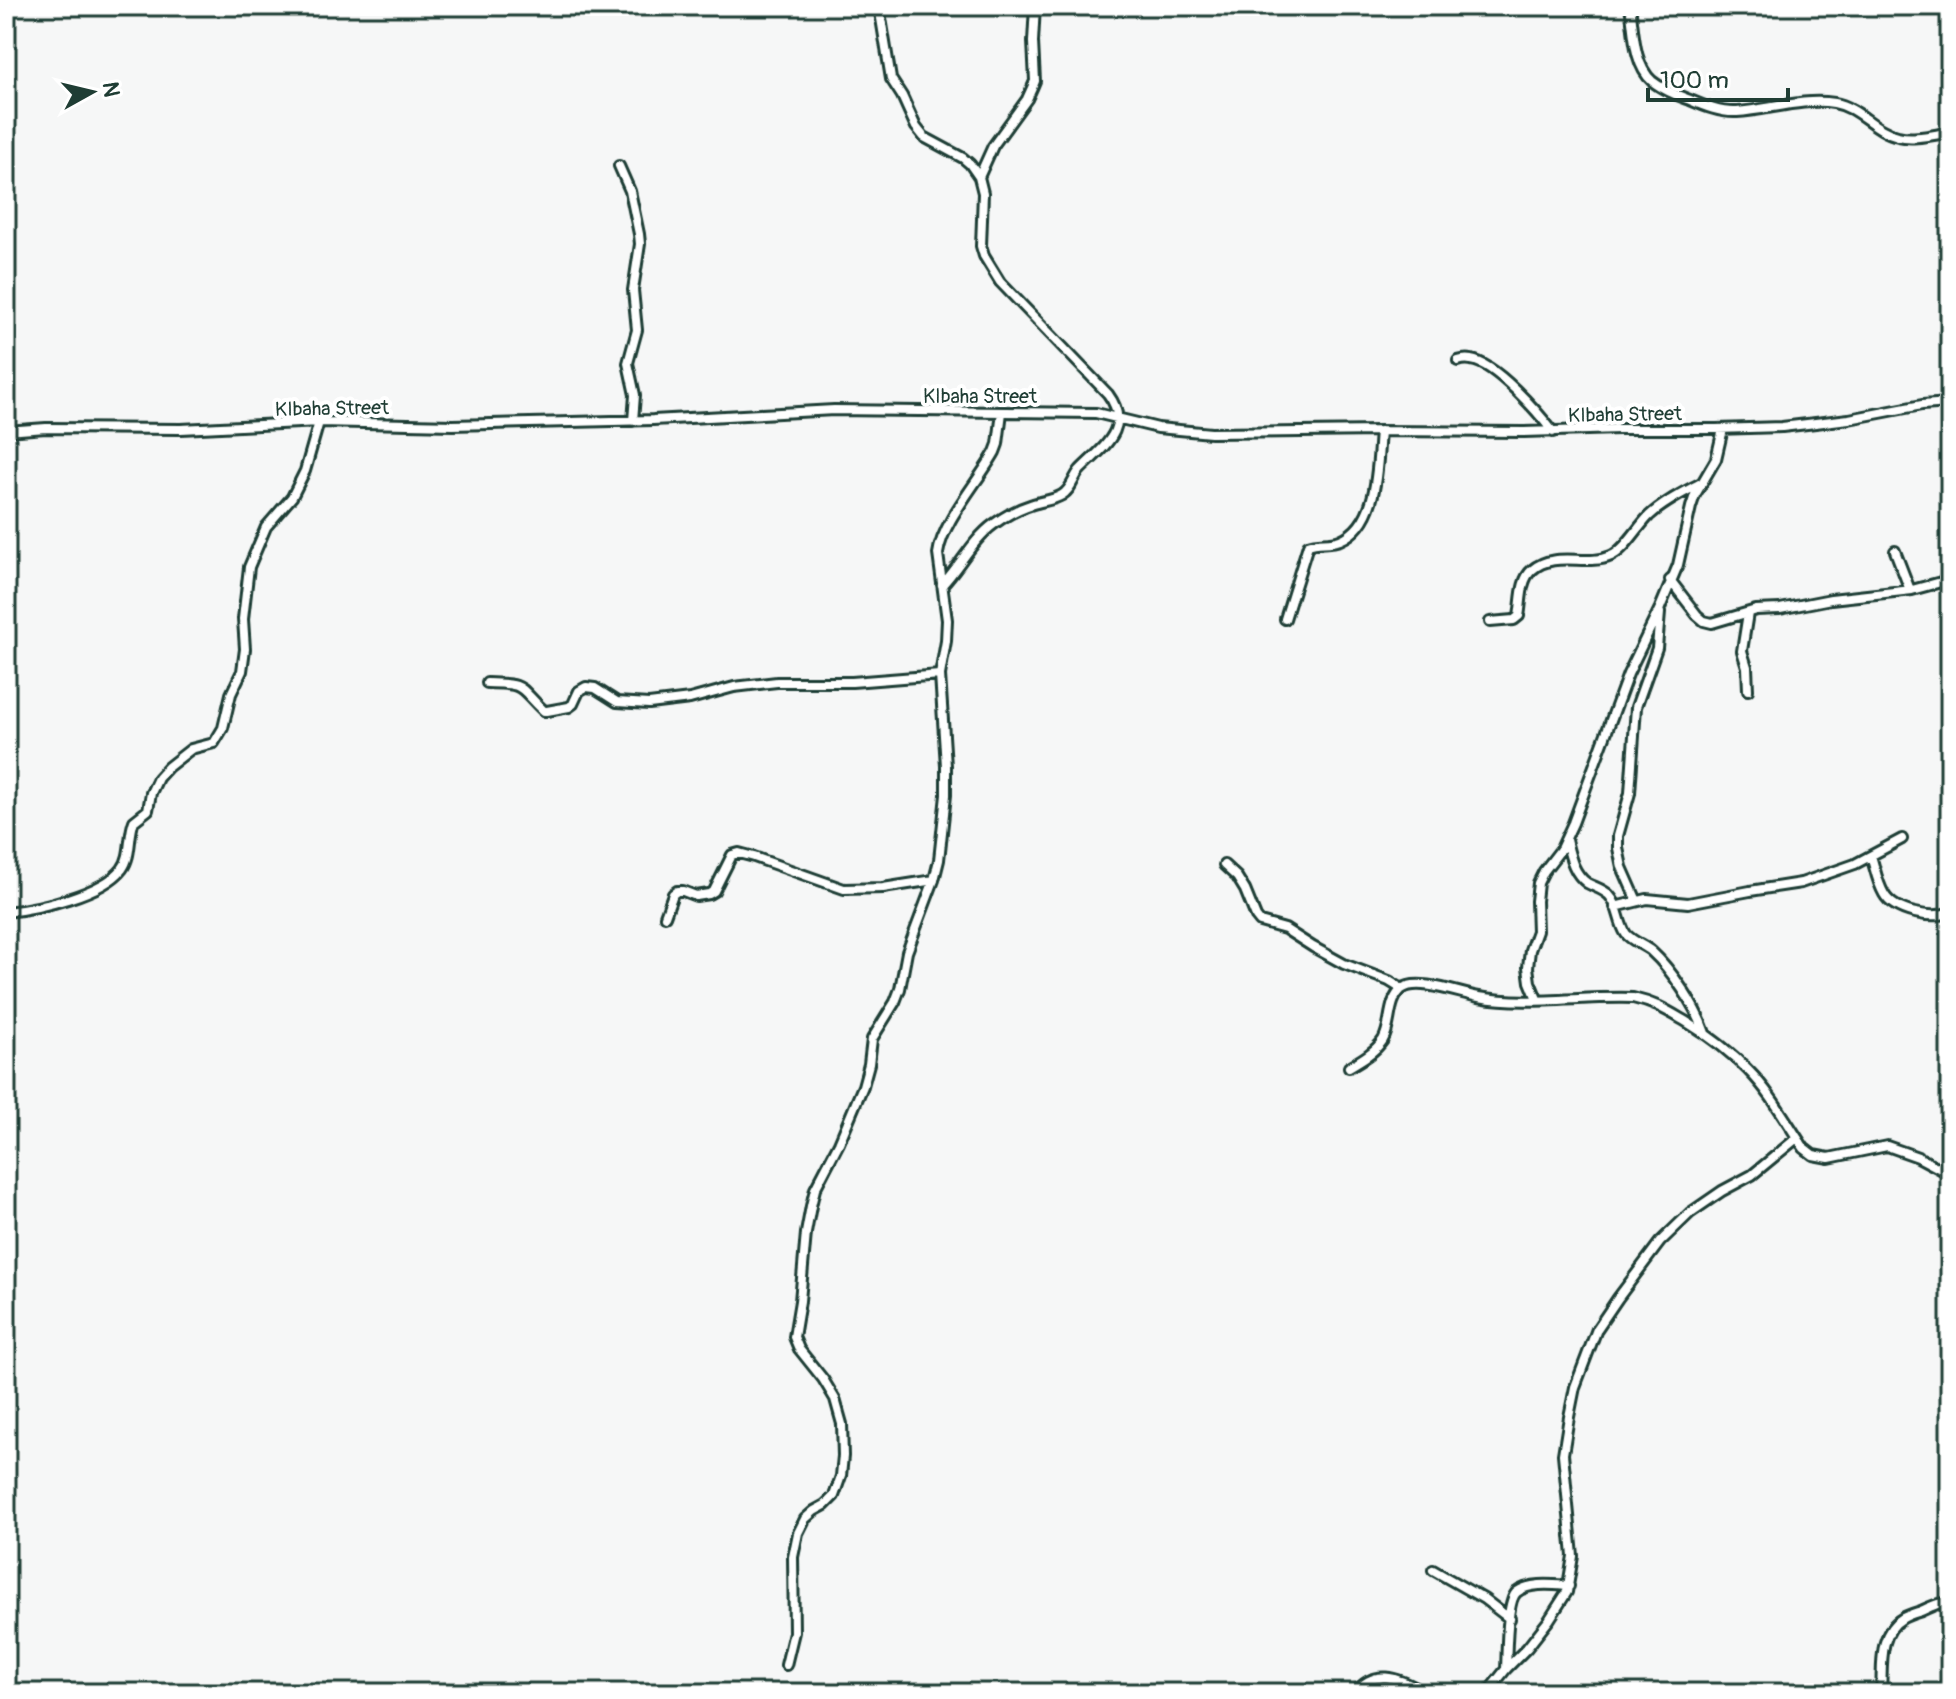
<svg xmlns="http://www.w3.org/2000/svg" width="1956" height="1699" font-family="Pangolin,sans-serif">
<rect width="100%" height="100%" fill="#f6f7f7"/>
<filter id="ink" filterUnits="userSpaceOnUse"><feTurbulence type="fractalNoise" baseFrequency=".0125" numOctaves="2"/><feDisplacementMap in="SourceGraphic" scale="16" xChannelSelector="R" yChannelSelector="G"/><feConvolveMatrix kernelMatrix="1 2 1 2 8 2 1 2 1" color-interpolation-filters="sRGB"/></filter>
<g filter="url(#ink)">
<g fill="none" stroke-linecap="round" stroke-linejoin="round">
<defs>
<path id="minor" d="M 879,6 L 891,79 L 902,96 L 916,127 L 924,137 L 963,158 L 970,164 L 979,177 L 983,193 L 981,246 L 984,256 L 1000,282 L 1108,394 C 1133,428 1103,447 1080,470 C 1073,478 1072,489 1062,495 C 1054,500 1042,501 1033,504 C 1020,508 1005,516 994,524 C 973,539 960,566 942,585
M 1630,6 C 1634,29 1633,64 1652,81 C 1663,90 1677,95 1690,100 C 1704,106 1721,113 1737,112 C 1769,110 1802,98 1834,103 C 1859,107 1874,131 1898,136 C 1913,140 1932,135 1947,133
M 619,166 L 630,191 L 639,234 L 640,244 L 633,290 L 637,330 L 628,363 L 635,395 L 633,421
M 979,177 L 993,146 L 1027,99 L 1032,88 L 1035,81 L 1033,42 L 1035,6
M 1458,361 C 1461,360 1467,359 1471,360 C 1495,363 1538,412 1553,432
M 6,431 L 46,428 L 181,429 L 319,422 L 453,425 L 653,420 L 834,410 L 1096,413 L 1158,428 L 1211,433 L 1380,431 L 1524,432 L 1619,429 L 1716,429 L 1782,427 L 1849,419 L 1922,405 L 1950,403
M 1895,551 L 1910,590
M 1670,580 L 1697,615 L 1704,621 L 1712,623 L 1756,610 L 1780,609 L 1831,599 L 1912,590 L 1941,582 L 1950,577
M 1285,619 L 1308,545 C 1318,541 1330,544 1340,540 C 1379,524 1377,466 1380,431
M 1490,622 L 1514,620 L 1519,616 C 1522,602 1520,580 1532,570 C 1555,550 1586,567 1611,556 C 1625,550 1637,528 1649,516 C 1664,502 1683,493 1701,483
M 487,683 C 528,684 517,686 544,711 L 547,711 L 569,707 L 573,704 L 579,691 L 586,687 L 595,688 L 617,702 L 649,704 L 690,699 L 734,687 L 777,682 L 852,682 L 940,675
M 1748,690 L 1747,667 L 1742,651 L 1748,613
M 1566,840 C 1570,856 1573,873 1587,883 C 1594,887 1603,889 1609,895 C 1619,905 1618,922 1626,934 C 1633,942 1644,945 1651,951 C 1672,970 1696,1007 1705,1033
M 1871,856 C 1875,868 1877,882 1884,894 C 1894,912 1932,920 1950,912
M 1224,865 L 1237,877 L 1245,890 L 1256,917 L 1260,922 L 1285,929 L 1313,947 L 1344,964 L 1389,981 L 1402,989
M 1637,901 L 1622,867 L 1618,848 L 1618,836 L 1630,793 L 1636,707 L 1657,648 L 1660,613
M 1615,907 L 1647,899 L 1688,903 L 1750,891 L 1801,883 L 1855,864 L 1902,839
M 6,912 C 37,909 103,894 122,869 C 132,856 128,836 134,821 L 148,810 L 151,793 L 158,778 L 168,767 L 191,749 L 214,743 L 223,728 L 231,694 L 242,671 L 245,649 L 243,619 L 249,567 L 266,527 L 292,497 L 305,471 L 319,422
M 665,916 L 673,894 L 677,891 L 683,891 L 696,896 L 709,894 L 714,891 L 732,855 L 739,853 L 754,857 L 844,889 L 883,888 L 934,880
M 1537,999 L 1530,982 L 1528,967 L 1530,950 L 1537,931 L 1536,901 L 1538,883 L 1544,871 L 1561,849 L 1573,823 L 1628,674 L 1660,608 L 1678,565 L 1691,507 L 1695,495 L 1716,459 L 1723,429
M 1349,1067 C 1361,1060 1375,1052 1383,1040 C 1392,1025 1387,1001 1402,989 C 1417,977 1461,994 1479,997 C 1527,1006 1584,996 1633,998 C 1655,1003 1666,1010 1685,1021 C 1708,1035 1730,1051 1749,1071 C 1771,1093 1787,1123 1804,1148 L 1813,1155 L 1829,1158 L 1887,1146 L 1918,1157 L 1950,1174
M 1433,1570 L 1484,1599 L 1510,1619
M 786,1665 L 794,1632 L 793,1557 L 798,1533 L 805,1519 L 814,1511 L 825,1505 L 834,1496 L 841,1476 L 843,1456 L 842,1424 L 835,1399 L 823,1379 L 799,1349 L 794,1337 L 800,1301 L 806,1233 L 811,1206 L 815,1189 L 839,1143 L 863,1086 L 869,1064 L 872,1039 L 895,1002 L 900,989 L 907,952 L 934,880 L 939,860 L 946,795 L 946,766 L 940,675 L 946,641 L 947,620 L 938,554 C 942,522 979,481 995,452 L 998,444 L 1002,412
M 1506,1669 C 1507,1654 1506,1600 1517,1592 C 1530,1582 1554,1585 1569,1586
M 1355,1693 C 1377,1665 1401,1681 1427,1693
M 1487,1693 L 1506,1669 L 1527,1648 L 1549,1620 L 1567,1592 L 1573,1556 L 1563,1454 L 1569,1417 L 1575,1387 L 1597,1329 L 1618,1298 L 1660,1242 L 1690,1213 L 1722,1191 L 1752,1175 L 1797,1138
M 1881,1693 C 1883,1668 1877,1633 1903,1618 C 1908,1615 1915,1613 1921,1611 C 1931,1607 1939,1601 1950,1604"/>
</defs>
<use href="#minor" stroke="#1f3d34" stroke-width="14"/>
<use href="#minor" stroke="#fff" stroke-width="8"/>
</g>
</g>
<g text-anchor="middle" stroke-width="8" stroke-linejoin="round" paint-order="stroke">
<g font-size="20" fill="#1f3d34" stroke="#fff">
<text x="980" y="403">KIbaha Street</text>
<text transform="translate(332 408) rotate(-1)" y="7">KIbaha Street</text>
<text transform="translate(1625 414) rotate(-1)" y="7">KIbaha Street</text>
</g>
</g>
<rect width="1956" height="1699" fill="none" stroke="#fff" stroke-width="32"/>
<rect x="16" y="16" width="1924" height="1667" fill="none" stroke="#1f3d34" stroke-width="3" filter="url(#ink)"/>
<g transform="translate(92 92) rotate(82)" stroke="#ffffff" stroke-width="6" paint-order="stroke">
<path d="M0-6L14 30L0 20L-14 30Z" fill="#1f3d34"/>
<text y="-12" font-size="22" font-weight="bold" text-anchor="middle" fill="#1f3d34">N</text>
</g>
<path d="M1648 88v12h140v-12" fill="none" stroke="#1f3d34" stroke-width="4"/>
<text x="1660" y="88" font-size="24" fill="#1f3d34" stroke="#ffffff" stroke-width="6" paint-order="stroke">100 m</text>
</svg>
